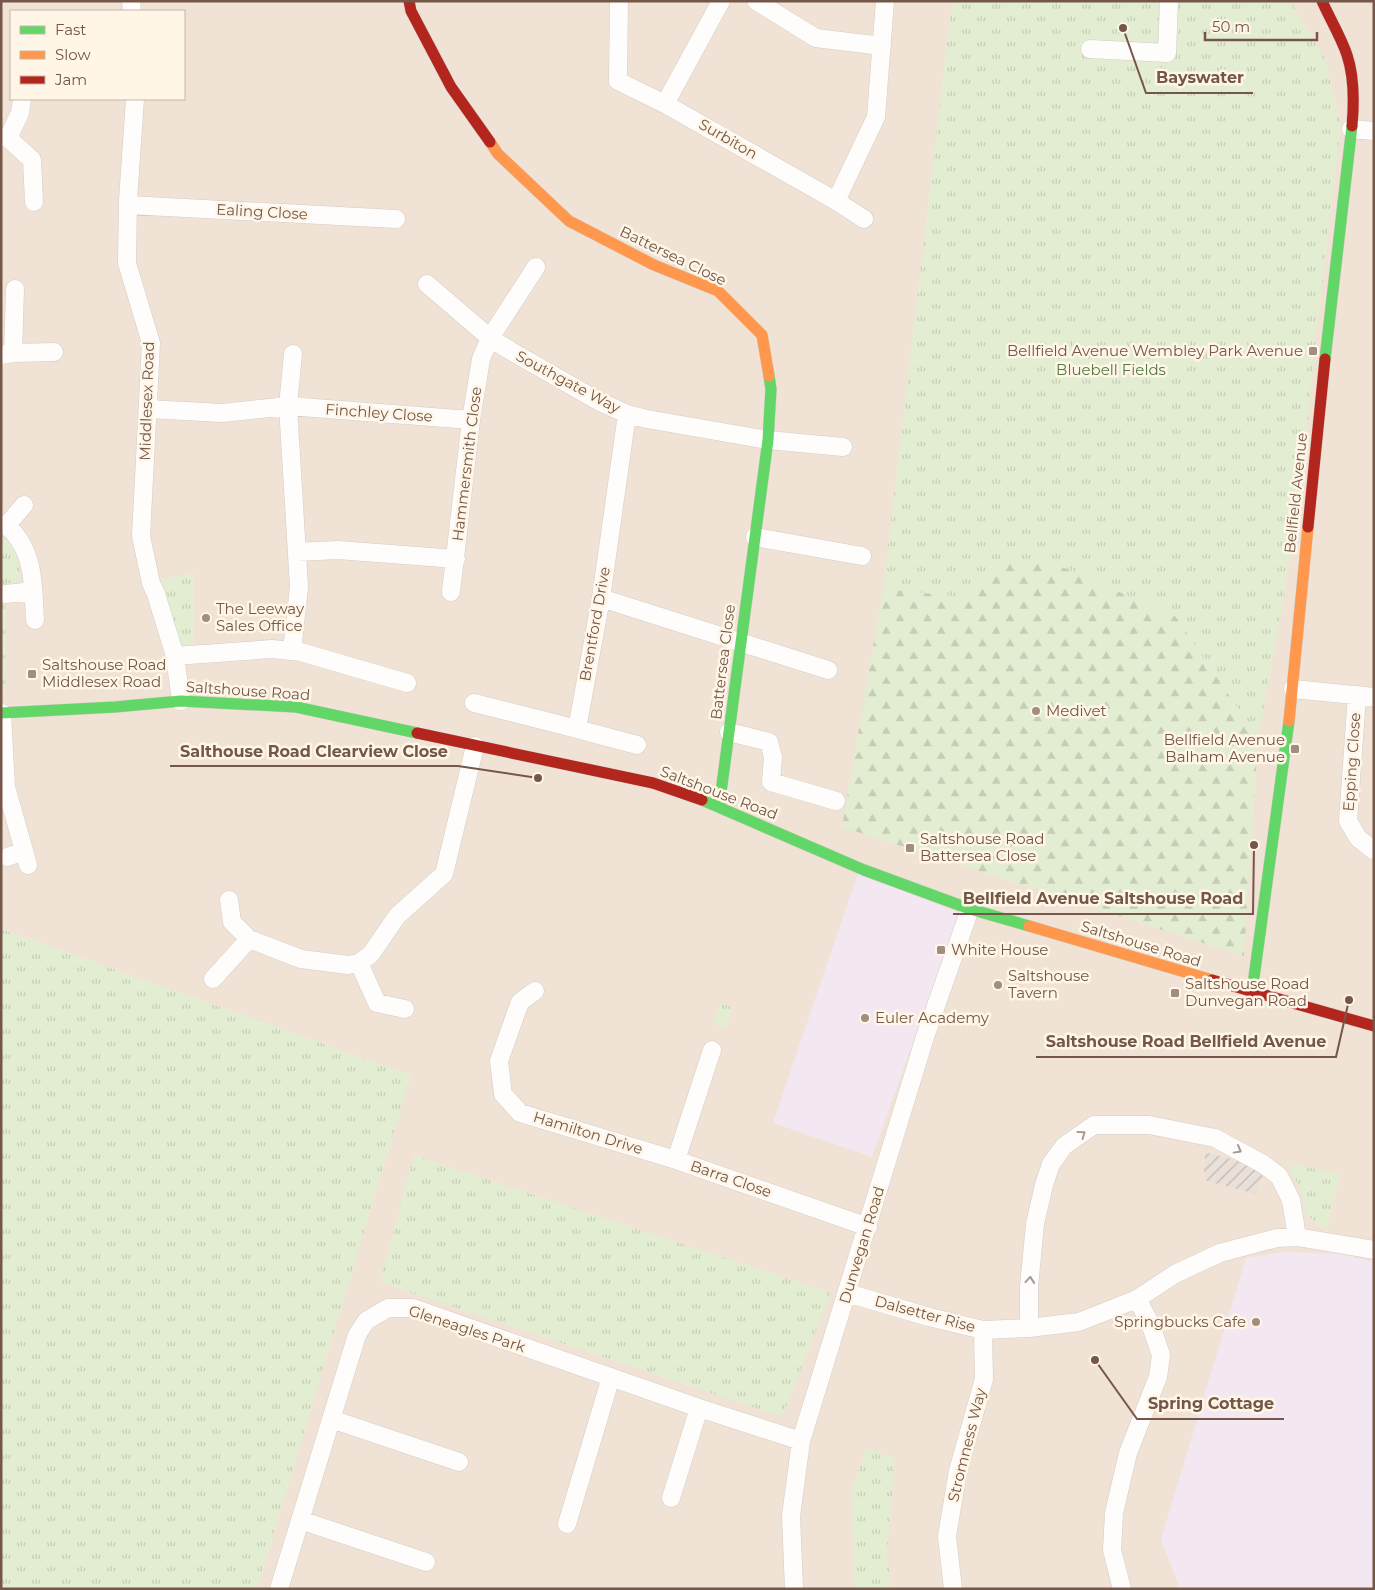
<svg xmlns="http://www.w3.org/2000/svg" width="1375" height="1590" font-family="Montserrat,sans-serif">
<defs>
<pattern id="industrial-furrows" width="10" height="10" patternUnits="userSpaceOnUse" patternTransform="scale(1.25)"><rect width="10" height="10" fill="#e9e1d9"/><path d="M-1 1l2-2M0 10L10 0M9 11l2-2" fill="none" stroke="#c1b9b2"/></pattern>
<pattern id="grass-tufts" width="24" height="20" patternUnits="userSpaceOnUse" patternTransform="scale(1.25)"><rect width="24" height="20" fill="#e3edd2"/><path d="M3 7l-1-3M5 7V3M7 7l1-3M15 17l-1-3M17 17v-4M19 17l1-3" fill="none" stroke="#c6cdb6"/></pattern>
<pattern id="forest-firs" width="22" height="20" patternUnits="userSpaceOnUse" patternTransform="scale(1.25)"><rect width="22" height="20" fill="#e3edd2"/><path d="M5 1l3.5 6h-7zM16 11l3.5 6h-7z" fill="#c6cdb6"/></pattern>
</defs>
<rect width="100%" height="100%" fill="#f7f1e8"/>
<path fill="#f0e3d5" fill-rule="evenodd" d="M 1,1 L 1374,1 L 1374,1589 L 257,1589 L 410,1075 L 1,929 ZM 11,11 L 184,11 L 184,99 L 11,99 Z"/>
<path fill="url(#industrial-furrows)" d="M 1205,1153 L 1213,1154 L 1238,1161 L 1255,1169 L 1264,1177 L 1258,1184 L 1256,1194 L 1207,1181 L 1204,1171 Z"/>
<path fill="#f3e7f1" d="M 858,873 L 959,913 L 872,1157 L 773,1123 Z
M 1282,1252 L 1339,1254 L 1374,1262 L 1374,1496 L 1371,1507 L 1374,1508 L 1374,1589 L 1180,1589 L 1161,1539 L 1246,1258 Z"/>
<path fill="url(#grass-tufts)" d="M 952,1 L 1290,1 L 1325,59 L 1341,124 L 1316,336 L 1304,460 L 1284,596 L 1258,738 L 1176,617 L 1053,563 L 997,560 L 973,598 L 883,589 Z
M 1,535 C 17,546 20,562 20,580 L 2,585 L 2,604 L 6,605 L 6,691 L 1,691 Z
M 194,573 L 194,644 L 182,649 L 161,579 Z
M 1,929 L 411,1075 L 257,1589 L 1,1589 Z
M 720,1003 L 733,1007 L 726,1028 L 714,1024 Z
M 414,1155 L 831,1293 L 782,1417 L 380,1282 Z
M 1294,1164 L 1340,1174 L 1327,1228 L 1322,1228 L 1305,1212 L 1303,1199 L 1298,1184 L 1289,1171 Z
M 867,1448 L 895,1458 L 887,1556 L 892,1589 L 856,1589 L 853,1572 L 852,1488 Z"/>
<path fill="url(#forest-firs)" d="M 997,560 L 1053,563 L 1176,617 L 1258,738 L 1244,956 L 842,827 L 883,589 L 973,598 Z"/>
<g fill="none" stroke-linecap="round" stroke-linejoin="round">
<defs>
<path id="street" d="M 131,1 L 132,11
M 619,1 L 618,81 L 665,104 L 836,201 L 876,117 L 885,1
M 756,1 L 816,38 L 882,46
M 1090,49 L 1167,53 L 1169,1
M 135,99 L 128,200 L 127,263 L 151,343 L 141,536 L 151,583 L 156,594 L 175,656 L 181,701
M 665,104 L 721,1
M 1351,129 L 1374,131
M 1,137 L 8,138 L 20,113 L 22,99
M 8,138 L 32,160 L 34,202
M 836,201 L 864,219
M 128,205 L 396,219
M 427,284 L 490,338 L 511,351 L 600,402 L 627,414 L 647,419 L 768,440 L 843,447
M 13,353 L 54,352
M 1,355 L 13,353 L 15,289
M 148,409 L 222,413 L 288,406 L 471,420
M 1,524 C 7,526 10,529 14,533 C 35,557 33,590 35,620
M 7,525 L 24,505
M 755,537 L 862,556
M 297,552 L 338,550 L 456,559
M 451,592 L 471,420 L 481,359 L 490,338 L 536,267
M 6,594 L 33,591
M 601,598 L 828,670
M 292,651 L 299,587 L 288,406 L 293,354
M 175,656 L 272,649 L 301,652 L 407,683
M 1293,689 L 1374,697
M 1357,695 L 1348,821 L 1358,838 L 1373,850
M 474,703 L 577,729 L 601,598 L 627,414
M 2,713 L 6,787 L 28,865
M 577,729 L 637,745
M 729,732 L 769,742 L 773,757 L 771,782 L 836,801
M 7,857 L 24,851
M 229,900 L 232,922 L 249,939 L 301,959 L 348,965 L 359,963 L 371,954 L 397,916 L 444,874 L 475,746
M 359,963 L 377,1003 L 405,1009
M 213,979 L 249,939
M 535,991 L 520,1002 L 499,1061 L 503,1094 L 520,1113 L 676,1160
M 712,1050 L 676,1160 L 868,1227
M 847,1293 L 929,1317 L 983,1330 L 1029,1328 L 1079,1322 L 1137,1299 L 1175,1274 L 1220,1253 L 1277,1238 L 1297,1237 L 1374,1250
M 1029,1328 L 1029,1287 L 1035,1224 L 1044,1185 L 1051,1164 L 1064,1146 L 1094,1125 L 1149,1125 L 1215,1138 L 1263,1164 L 1279,1176 L 1291,1200 L 1297,1237
M 331,1419 L 459,1462
M 671,1498 L 699,1408
M 300,1520 L 426,1562
M 567,1524 L 611,1377
M 279,1589 L 357,1335 L 366,1321 L 388,1308 L 413,1308 L 699,1408 L 801,1441
M 794,1589 L 791,1516 L 801,1441 L 925,1037 L 970,909
M 953,1589 L 947,1536 L 958,1471 L 984,1379 L 983,1330
M 1122,1589 L 1112,1550 L 1114,1513 L 1128,1453 L 1158,1377 L 1161,1355 L 1150,1323 L 1137,1299"/>
<path id="fast" d="M 1325,359 L 1352,126
M 1,713 L 115,707 L 181,701 L 296,707 L 417,733
M 702,800 L 864,870 L 970,909 L 1029,926
M 719,807 L 768,440 L 771,389 L 769,376
M 1252,992 L 1289,721"/>
<path id="slow" d="M 490,142 L 498,154 L 569,221 L 654,265 L 718,291 L 762,335 L 769,376
M 1289,721 L 1308,527
M 1029,926 L 1212,980"/>
<path id="jam" d="M 409,1 L 411,11 L 451,87 L 490,142
M 1322,1 C 1330,19 1341,37 1347,55 C 1354,76 1354,104 1352,126
M 1308,527 L 1325,359
M 417,733 L 653,783 L 702,800
M 1212,980 L 1374,1026"/>
</defs>
<use href="#street" stroke="#d5ccc5" stroke-width="19"/>
<use href="#fast" stroke="#d6ccc4" stroke-width="12"/>
<use href="#slow" stroke="#d6ccc4" stroke-width="12"/>
<use href="#jam" stroke="#d6ccc4" stroke-width="12"/>
<use href="#street" stroke="#fefdfc" stroke-width="18"/>
<use href="#fast" stroke="#63d668" stroke-width="11"/>
<use href="#slow" stroke="#ff974d" stroke-width="11"/>
<use href="#jam" stroke="#b3261e" stroke-width="11"/>
</g>
<defs><path id="oneway-chevron" d="M-2-3.5L2.5 0L-2 3.5" fill="none" stroke-width="1.6" stroke-linecap="round" stroke-linejoin="round" transform="scale(1.25)"/></defs>
<g stroke="#ab9990">
<use href="#oneway-chevron" transform="translate(1082 1134) rotate(-36)"/>
<use href="#oneway-chevron" transform="translate(1238 1150) rotate(29)"/>
<use href="#oneway-chevron" transform="translate(1030 1280) rotate(-85)"/>
</g>
<g fill="#a28d80" stroke="#fff6e8" stroke-width="2">
<rect x="1308" y="346" width="10" height="10" rx="2.5"/>
<circle cx="206" cy="618" r="5"/>
<rect x="27" y="669" width="10" height="10" rx="2.5"/>
<circle cx="1036" cy="711" r="5"/>
<rect x="1290" y="744" width="10" height="10" rx="2.5"/>
<rect x="905" y="843" width="10" height="10" rx="2.5"/>
<rect x="936" y="945" width="10" height="10" rx="2.5"/>
<circle cx="998" cy="985" r="5"/>
<rect x="1170" y="988" width="10" height="10" rx="2.5"/>
<circle cx="865" cy="1018" r="5"/>
<circle cx="1256" cy="1322" r="5"/>
</g>
<g text-anchor="middle" stroke-width="5" stroke-linejoin="round" paint-order="stroke">
<g font-size="15" fill="#745748" stroke="#fff6e8">
<text transform="translate(728 139) rotate(30)" y="5">Surbiton</text>
<text transform="translate(262 212) rotate(3)" y="5">Ealing Close</text>
<text transform="translate(673 256) rotate(26)" y="5">Battersea Close</text>
<text transform="translate(568 382) rotate(28)" y="5">Southgate Way</text>
<text transform="translate(147 401) rotate(-88)" y="5">Middlesex Road</text>
<text transform="translate(379 413) rotate(4)" y="5">Finchley Close</text>
<text transform="translate(467 464) rotate(-83)" y="5">Hammersmith Close</text>
<text transform="translate(1296 493) rotate(-84)" y="5">Bellfield Avenue</text>
<text transform="translate(595 624) rotate(-80)" y="5">Brentford Drive</text>
<text transform="translate(723 662) rotate(-83)" y="5">Battersea Close</text>
<text transform="translate(248 691) rotate(4)" y="5">Saltshouse Road</text>
<text transform="translate(1352 762) rotate(-86)" y="5">Epping Close</text>
<text transform="translate(719 793) rotate(21)" y="5">Saltshouse Road</text>
<text transform="translate(1141 944) rotate(17)" y="5">Saltshouse Road</text>
<text transform="translate(588 1133) rotate(17)" y="5">Hamilton Drive</text>
<text transform="translate(731 1179) rotate(19)" y="5">Barra Close</text>
<text transform="translate(862 1245) rotate(-73)" y="5">Dunvegan Road</text>
<text transform="translate(925 1314) rotate(15)" y="5">Dalsetter Rise</text>
<text transform="translate(467 1329) rotate(18)" y="5">Gleneagles Park</text>
<text transform="translate(967 1445) rotate(-76)" y="5">Stromness Way</text>
</g>
<g font-size="15" fill="#745748" stroke="#fff6e8" text-anchor="start">
<text x="1303" y="356" text-anchor="end">Bellfield Avenue Wembley Park Avenue</text>
<text x="216" y="614">The Leeway<tspan x="216" dy="17">Sales Office</tspan></text>
<text x="42" y="670">Saltshouse Road<tspan x="42" dy="17">Middlesex Road</tspan></text>
<text x="1046" y="716">Medivet</text>
<text x="1285" y="745" text-anchor="end">Bellfield Avenue<tspan x="1285" dy="17">Balham Avenue</tspan></text>
<text x="920" y="844">Saltshouse Road<tspan x="920" dy="17">Battersea Close</tspan></text>
<text x="951" y="955">White House</text>
<text x="1008" y="981">Saltshouse<tspan x="1008" dy="17">Tavern</tspan></text>
<text x="1185" y="989">Saltshouse Road<tspan x="1185" dy="17">Dunvegan Road</tspan></text>
<text x="875" y="1023">Euler Academy</text>
<text x="1246" y="1327" text-anchor="end">Springbucks Cafe</text>
</g>
<g font-size="15" fill="#527b40" stroke="#fff6e8">
<text x="1111" y="375">Bluebell Fields</text>
</g>
</g>
<path fill="none" stroke="#745748" stroke-width="2" d="M1123 28L1146 93H1253M538 778L458 766H170M1254 845L1253 914H953M1349 1000L1336 1057H1036M1095 1360L1137 1419H1284"/>
<g fill="#745748" stroke="#fff6e8" stroke-width="2">
<circle cx="1123" cy="28" r="5"/>
<circle cx="538" cy="778" r="5"/>
<circle cx="1254" cy="845" r="5"/>
<circle cx="1349" cy="1000" r="5"/>
<circle cx="1095" cy="1360" r="5"/>
</g>
<g font-size="16" text-anchor="middle" font-weight="bold" fill="#745748" stroke="#fff6e8" stroke-width="5" stroke-linejoin="round" paint-order="stroke">
<text x="1200" y="83">Bayswater</text>
<text x="314" y="757">Salthouse Road Clearview Close</text>
<text x="1103" y="904">Bellfield Avenue Saltshouse Road</text>
<text x="1186" y="1047">Saltshouse Road Bellfield Avenue</text>
<text x="1211" y="1409">Spring Cottage</text>
</g>
<rect width="1375" height="1590" fill="none" stroke="#745748" stroke-width="5"/>
<rect x="10" y="10" width="175" height="90" fill="#fff6e8" stroke="#c7b6a8"/>
<rect x="20" y="26" width="25" height="8" fill="#63d668" stroke="#c7b6a8"/>
<text x="55" y="35" font-size="15" fill="#745748">Fast</text>
<rect x="20" y="51" width="25" height="8" fill="#ff974d" stroke="#c7b6a8"/>
<text x="55" y="60" font-size="15" fill="#745748">Slow</text>
<rect x="20" y="76" width="25" height="8" fill="#b3261e" stroke="#c7b6a8"/>
<text x="55" y="85" font-size="15" fill="#745748">Jam</text>
<path d="M1205 32v8h112v-8" fill="none" stroke="#745748" stroke-width="2.5"/>
<text x="1212" y="32" font-size="15" fill="#745748" stroke="#fff6e8" stroke-width="4" paint-order="stroke">50 m</text>
</svg>
